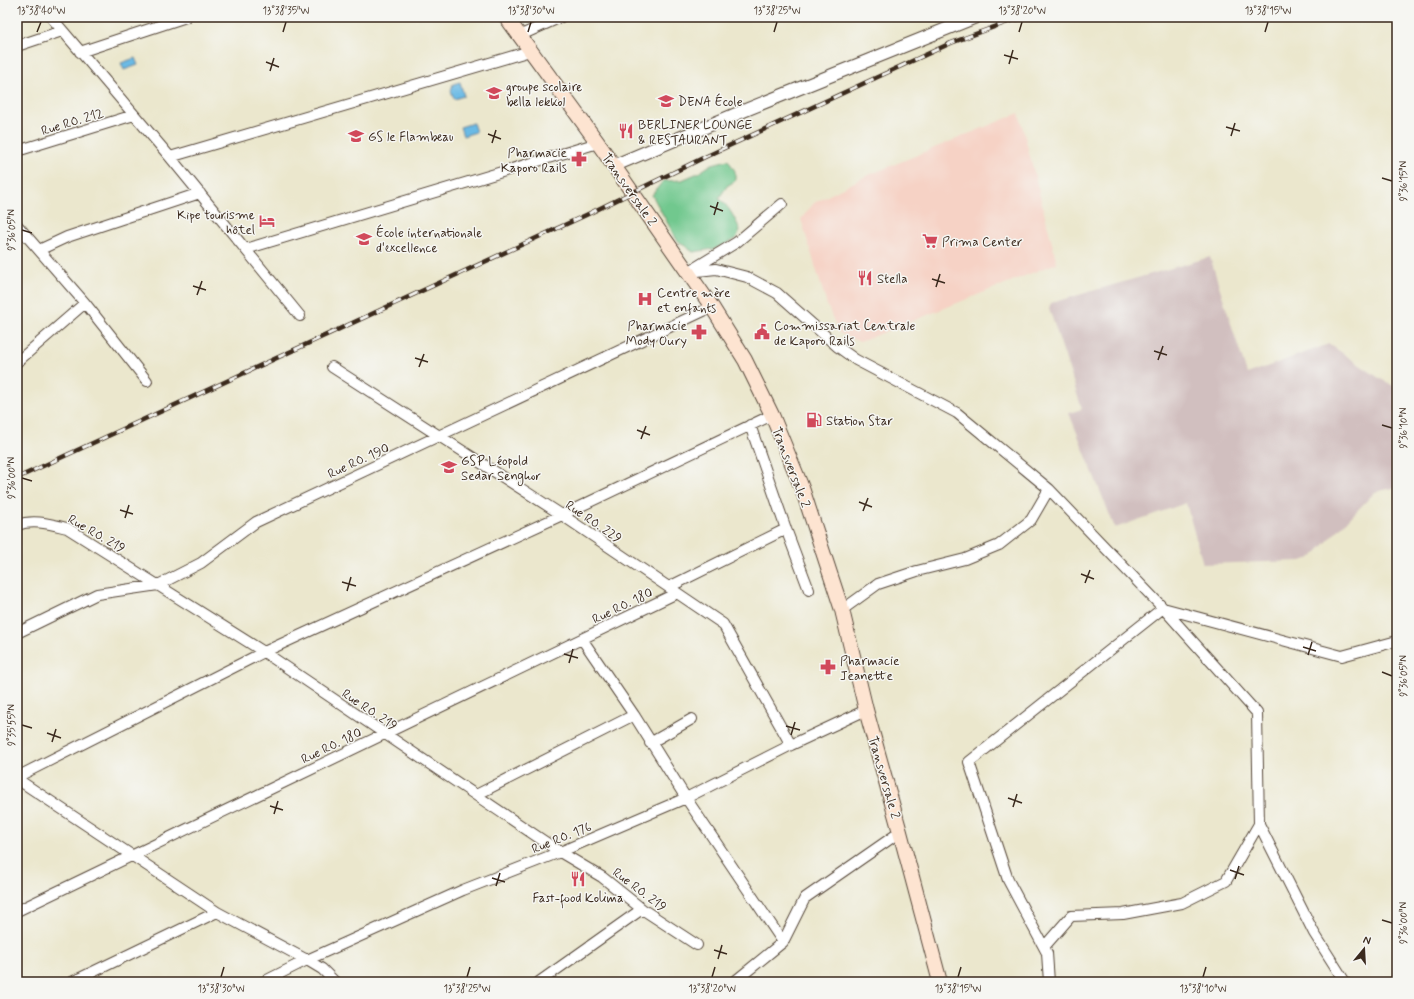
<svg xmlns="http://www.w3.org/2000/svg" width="1414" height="999" font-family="Mynerve,sans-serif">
<rect width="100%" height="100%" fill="#f6f6f2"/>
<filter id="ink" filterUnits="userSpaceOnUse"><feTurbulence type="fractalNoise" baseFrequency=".025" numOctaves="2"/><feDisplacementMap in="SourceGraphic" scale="8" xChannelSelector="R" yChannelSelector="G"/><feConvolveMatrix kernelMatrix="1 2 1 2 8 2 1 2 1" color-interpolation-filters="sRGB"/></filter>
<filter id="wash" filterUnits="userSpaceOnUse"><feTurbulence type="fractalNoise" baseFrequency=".012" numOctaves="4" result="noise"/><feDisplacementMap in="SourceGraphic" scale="16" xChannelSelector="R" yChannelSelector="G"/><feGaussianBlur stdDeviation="0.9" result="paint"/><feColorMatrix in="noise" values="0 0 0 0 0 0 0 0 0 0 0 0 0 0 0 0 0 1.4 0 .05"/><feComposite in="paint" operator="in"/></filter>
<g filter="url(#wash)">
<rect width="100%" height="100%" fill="#ebe7cd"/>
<path fill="#f6d2c5" d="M 1019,113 L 1057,263 L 860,342 L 839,333 L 827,305 L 801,219 L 814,203 L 864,177 Z"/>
<path fill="#d1bfbf" d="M 1210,257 L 1247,374 L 1329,344 L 1379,378 L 1397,388 L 1397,487 L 1375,492 L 1318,551 L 1310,558 L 1302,561 L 1203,564 L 1186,503 L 1115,528 L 1069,413 L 1082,409 L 1049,308 L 1051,303 Z"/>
<path fill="#71c88e" stroke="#567956" d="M 728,160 L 735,171 L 735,181 L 727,186 L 719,198 C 729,207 735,218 740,230 L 736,239 L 714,249 L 693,252 L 677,240 L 652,195 L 663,181 L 682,180 L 700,172 L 712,164 Z"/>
<path fill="#6abae5" stroke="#527282" d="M 135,58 L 138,65 L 124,70 L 121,63 Z
M 460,82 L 464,96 L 454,99 L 451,91 L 453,84 Z
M 473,123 L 476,132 L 463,136 L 460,127 Z"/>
</g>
<g filter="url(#ink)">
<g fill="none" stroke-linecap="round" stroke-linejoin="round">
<defs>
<path id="minor" d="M 51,17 L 170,157 L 300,316
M 519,36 L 561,17
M 17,46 L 62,31
M 80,52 L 186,17
M 17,151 L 134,115
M 170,157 L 530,51
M 782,204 L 737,242 L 688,272 L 716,269 L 747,277 L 777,293 L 838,347 L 856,360 L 957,413 L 1049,489 L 1163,608 L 1257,713 L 1259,824 L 1314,933 L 1345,982
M 17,225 L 85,303 L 147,381
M 246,249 L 598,143
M 39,250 L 67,237 L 200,193
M 17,362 L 85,303
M 332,367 L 562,515 L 723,624 L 791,745
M 750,425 L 786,529 L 809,590
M 17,525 C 34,519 50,524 67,528 L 264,652 L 560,852 L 602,877 L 642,909 L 697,945
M 669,587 L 786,529
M 842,610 L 878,584 L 917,571 L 965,559 L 999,545 L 1031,520 L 1049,489
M 17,633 L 97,594 L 158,585 L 201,563 L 256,522 L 712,307
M 582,639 L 634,715 L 686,798 L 783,942
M 650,743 L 692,719
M 17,777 L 264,652 L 562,515 L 772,415
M 17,779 L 217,912 L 307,960 L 322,969 L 335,982
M 476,795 L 634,715
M 17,911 L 677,593
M 1044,947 L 1071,916 L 1123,914 L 1182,903 L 1226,881 L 1259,824
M 72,982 L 217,912
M 263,982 L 307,960 L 463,890 L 560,852 L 686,798 L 791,745 L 866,710
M 539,982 L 642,909
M 734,982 L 783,942 L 805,898 L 900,832
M 1049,982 L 1047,953 L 1008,880 L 969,762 L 1163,608 L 1342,656 L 1397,641"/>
<path id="tertiary" d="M 613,166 L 748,109 L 976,17"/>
<path id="secondary" d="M 506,17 L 598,143 L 712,307 L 745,360 L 772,415 L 802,488 L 842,610 L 866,710 L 900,832 L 940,982"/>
</defs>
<use href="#minor" stroke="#554638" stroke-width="12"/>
<use href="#tertiary" stroke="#554638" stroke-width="14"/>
<use href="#secondary" stroke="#554638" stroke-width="16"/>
<use href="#minor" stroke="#fff" stroke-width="10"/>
<use href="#tertiary" stroke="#fff" stroke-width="12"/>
<use href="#secondary" stroke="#fde4d1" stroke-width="14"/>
<defs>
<path id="rail" d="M 17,478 L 586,215 L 707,156 L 951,43 L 1013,20 L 1027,17"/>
</defs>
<use href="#rail" stroke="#3b2a1e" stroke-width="4.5"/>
<use href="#rail" stroke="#f6f6f2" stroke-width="3" stroke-dasharray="9" stroke-linecap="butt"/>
</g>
</g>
<path fill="none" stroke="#3b2a1e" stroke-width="1.5" d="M 37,32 L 41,22M 283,32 L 286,22M 528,32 L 531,22M 774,32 L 777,22M 1019,32 L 1022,22M 1265,32 L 1268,22M 1004,55 L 1018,59M 266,62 L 279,67M 1009,64 L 1013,50M 270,71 L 274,58M 1226,127 L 1240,131M 488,134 L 501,139M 1231,136 L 1235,123M 492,143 L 496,130M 1382,178 L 1392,181M 710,206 L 723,211M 714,215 L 718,202M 22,230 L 32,233M 932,279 L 945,283M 193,286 L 206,290M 936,287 L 940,274M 197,295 L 202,281M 1154,351 L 1167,355M 415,358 L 428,362M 1158,360 L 1163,346M 419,367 L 424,354M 1382,425 L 1392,428M 637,430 L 650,435M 641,439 L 646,426M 22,478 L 32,481M 859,502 L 872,507M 120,510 L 133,514M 863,511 L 868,498M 125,518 L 129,505M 1081,574 L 1094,579M 342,582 L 356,586M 1085,583 L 1090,570M 347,591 L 351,577M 1303,647 L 1316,651M 564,654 L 578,658M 1308,655 L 1312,642M 569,663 L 573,649M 1382,672 L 1392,676M 22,725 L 32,728M 786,726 L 800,730M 47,733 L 61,738M 791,735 L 795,722M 52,742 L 56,729M 1008,798 L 1022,803M 270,806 L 283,810M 1013,807 L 1017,794M 274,814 L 278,801M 1230,870 L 1244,875M 492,878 L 505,882M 1235,879 L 1239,866M 496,886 L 500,873M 1382,920 L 1392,923M 714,950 L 727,954M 718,959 L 722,945M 221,977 L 224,967M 467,977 L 470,967M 712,977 L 715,967M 958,977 L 961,967M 1203,977 L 1206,967"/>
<defs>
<symbol id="school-bare" viewBox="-9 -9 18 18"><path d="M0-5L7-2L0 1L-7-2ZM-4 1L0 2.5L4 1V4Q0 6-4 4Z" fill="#d1495b" stroke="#f6f6f2" stroke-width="2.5" paint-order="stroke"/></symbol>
<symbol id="restaurant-bare" viewBox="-9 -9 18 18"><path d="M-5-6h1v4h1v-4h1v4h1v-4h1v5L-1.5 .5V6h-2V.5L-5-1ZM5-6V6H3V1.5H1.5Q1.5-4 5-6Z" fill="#d1495b" stroke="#f6f6f2" stroke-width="2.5" paint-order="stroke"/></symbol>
<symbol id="pharmacy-bare" viewBox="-9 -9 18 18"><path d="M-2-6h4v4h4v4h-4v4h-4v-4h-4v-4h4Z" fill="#d1495b" stroke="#f6f6f2" stroke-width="2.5" paint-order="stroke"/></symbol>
<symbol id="hotel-bare" viewBox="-9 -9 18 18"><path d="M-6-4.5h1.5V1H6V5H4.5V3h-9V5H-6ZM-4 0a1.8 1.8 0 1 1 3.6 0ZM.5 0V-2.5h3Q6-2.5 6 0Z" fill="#d1495b" stroke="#f6f6f2" stroke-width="2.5" paint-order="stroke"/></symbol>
<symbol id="supermarket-bare" viewBox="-9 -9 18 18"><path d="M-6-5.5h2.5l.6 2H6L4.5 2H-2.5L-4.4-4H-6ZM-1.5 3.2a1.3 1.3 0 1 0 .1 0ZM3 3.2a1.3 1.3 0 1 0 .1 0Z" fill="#d1495b" stroke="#f6f6f2" stroke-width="2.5" paint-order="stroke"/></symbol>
<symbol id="hospital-bare" viewBox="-9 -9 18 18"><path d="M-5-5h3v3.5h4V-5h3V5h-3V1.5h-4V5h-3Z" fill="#d1495b" stroke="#f6f6f2" stroke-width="2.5" paint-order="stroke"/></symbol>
<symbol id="civic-bare" viewBox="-9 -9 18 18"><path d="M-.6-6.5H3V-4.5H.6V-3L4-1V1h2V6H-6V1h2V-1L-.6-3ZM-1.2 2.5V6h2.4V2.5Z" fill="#d1495b" stroke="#f6f6f2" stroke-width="2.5" paint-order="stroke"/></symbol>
<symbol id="fuel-bare" viewBox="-9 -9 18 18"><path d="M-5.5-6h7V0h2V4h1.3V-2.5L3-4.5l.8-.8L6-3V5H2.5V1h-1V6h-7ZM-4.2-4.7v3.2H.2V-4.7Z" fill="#d1495b" stroke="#f6f6f2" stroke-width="2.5" paint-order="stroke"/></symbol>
</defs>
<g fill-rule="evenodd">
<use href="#school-bare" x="483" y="82" width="22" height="22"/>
<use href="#school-bare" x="655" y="90" width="22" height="22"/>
<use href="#restaurant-bare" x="615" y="120" width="22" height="22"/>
<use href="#school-bare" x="345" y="125" width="22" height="22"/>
<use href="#pharmacy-bare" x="568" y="148" width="22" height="22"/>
<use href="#hotel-bare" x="256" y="210" width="22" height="22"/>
<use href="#school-bare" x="353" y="228" width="22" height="22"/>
<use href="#supermarket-bare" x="919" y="230" width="22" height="22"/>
<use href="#restaurant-bare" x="854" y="267" width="22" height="22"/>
<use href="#hospital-bare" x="634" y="288" width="22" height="22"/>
<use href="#pharmacy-bare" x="688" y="321" width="22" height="22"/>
<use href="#civic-bare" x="751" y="321" width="22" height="22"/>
<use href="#fuel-bare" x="803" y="409" width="22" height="22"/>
<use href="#school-bare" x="438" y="456" width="22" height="22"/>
<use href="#pharmacy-bare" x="817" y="656" width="22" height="22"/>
<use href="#restaurant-bare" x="567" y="868" width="22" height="22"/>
</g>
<g text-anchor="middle" stroke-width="3" stroke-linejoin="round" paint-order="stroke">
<g font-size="13" fill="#3b2a1e" stroke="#f6f6f2" text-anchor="start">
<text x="506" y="91">groupe scolaire<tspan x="506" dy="15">bella lekkol</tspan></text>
<text x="678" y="106">DENA École</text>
<text x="638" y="129">BERLINER LOUNGE<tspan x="638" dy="15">&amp; RESTAURANT</tspan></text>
<text x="368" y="141">GS le Flambeau</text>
<text x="567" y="157" text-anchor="end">Pharmacie<tspan x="567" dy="15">Kaporo Rails</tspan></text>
<text x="255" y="219" text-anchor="end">Kipe tourisme<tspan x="255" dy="15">hôtel</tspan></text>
<text x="376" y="237">École internationale<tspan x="376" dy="15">d'excellence</tspan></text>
<text x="942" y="246">Prima Center</text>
<text x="877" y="283">Stella</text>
<text x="657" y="297">Centre mère<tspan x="657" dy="15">et enfants</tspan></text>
<text x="687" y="330" text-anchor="end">Pharmacie<tspan x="687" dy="15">Mody Oury</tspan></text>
<text x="774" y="330">Commissariat Centrale<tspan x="774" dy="15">de Kaporo Rails</tspan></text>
<text x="826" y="425">Station Star</text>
<text x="461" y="465">GSP Léopold<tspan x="461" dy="15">Sedar Senghor</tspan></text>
<text x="840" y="665">Pharmacie<tspan x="840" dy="15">Jeanette</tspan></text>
<text x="578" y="902" text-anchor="middle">Fast-food Kolima</text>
</g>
<g font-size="13" fill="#3b2a1e" stroke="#f6f6f2">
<text transform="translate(72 121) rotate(-17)" y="5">Rue RO. 212</text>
<text transform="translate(630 189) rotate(55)" y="5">Transversale 2</text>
<text transform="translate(358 460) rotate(-25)" y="5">Rue RO. 190</text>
<text transform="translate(792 467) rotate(69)" y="5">Transversale 2</text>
<text transform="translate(594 521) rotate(34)" y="5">Rue RO. 229</text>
<text transform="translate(97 533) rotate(30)" y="5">Rue RO. 219</text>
<text transform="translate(622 605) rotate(-26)" y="5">Rue RO. 180</text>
<text transform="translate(370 709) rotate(34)" y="5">Rue RO. 219</text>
<text transform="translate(331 745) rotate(-26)" y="5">Rue RO. 180</text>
<text transform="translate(885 777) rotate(74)" y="5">Transversale 2</text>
<text transform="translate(561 837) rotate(-22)" y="5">Rue RO. 176</text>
<text transform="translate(640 889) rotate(37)" y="5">Rue RO. 219</text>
</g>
</g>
<rect width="1414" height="999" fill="none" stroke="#f6f6f2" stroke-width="44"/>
<g transform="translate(1364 949) rotate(18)" stroke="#f6f6f2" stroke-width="3" paint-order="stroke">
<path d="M0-3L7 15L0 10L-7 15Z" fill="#3b2a1e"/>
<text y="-6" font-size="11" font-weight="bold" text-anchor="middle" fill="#3b2a1e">N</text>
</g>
<rect x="22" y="22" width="1370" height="955" fill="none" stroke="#3b2a1e" stroke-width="1.5"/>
<g font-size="10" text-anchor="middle" fill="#3b2a1e">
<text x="41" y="14">13°38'40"W</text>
<text x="286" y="14">13°38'35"W</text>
<text x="531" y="14">13°38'30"W</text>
<text x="777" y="14">13°38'25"W</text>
<text x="1022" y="14">13°38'20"W</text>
<text x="1268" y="14">13°38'15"W</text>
<text transform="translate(1403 181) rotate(-90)" y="4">9°36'15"N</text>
<text transform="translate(11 230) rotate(-90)" y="4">9°36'05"N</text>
<text transform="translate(1403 428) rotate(-90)" y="4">9°36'10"N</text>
<text transform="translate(11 478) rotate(-90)" y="4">9°36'00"N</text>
<text transform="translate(1403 676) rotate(-90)" y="4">9°36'05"N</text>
<text transform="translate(11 725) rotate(-90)" y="4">9°35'55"N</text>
<text transform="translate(1403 923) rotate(-90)" y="4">9°36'00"N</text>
<text x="221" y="992">13°38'30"W</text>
<text x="467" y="992">13°38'25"W</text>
<text x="712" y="992">13°38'20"W</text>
<text x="958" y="992">13°38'15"W</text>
<text x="1203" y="992">13°38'10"W</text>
</g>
</svg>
